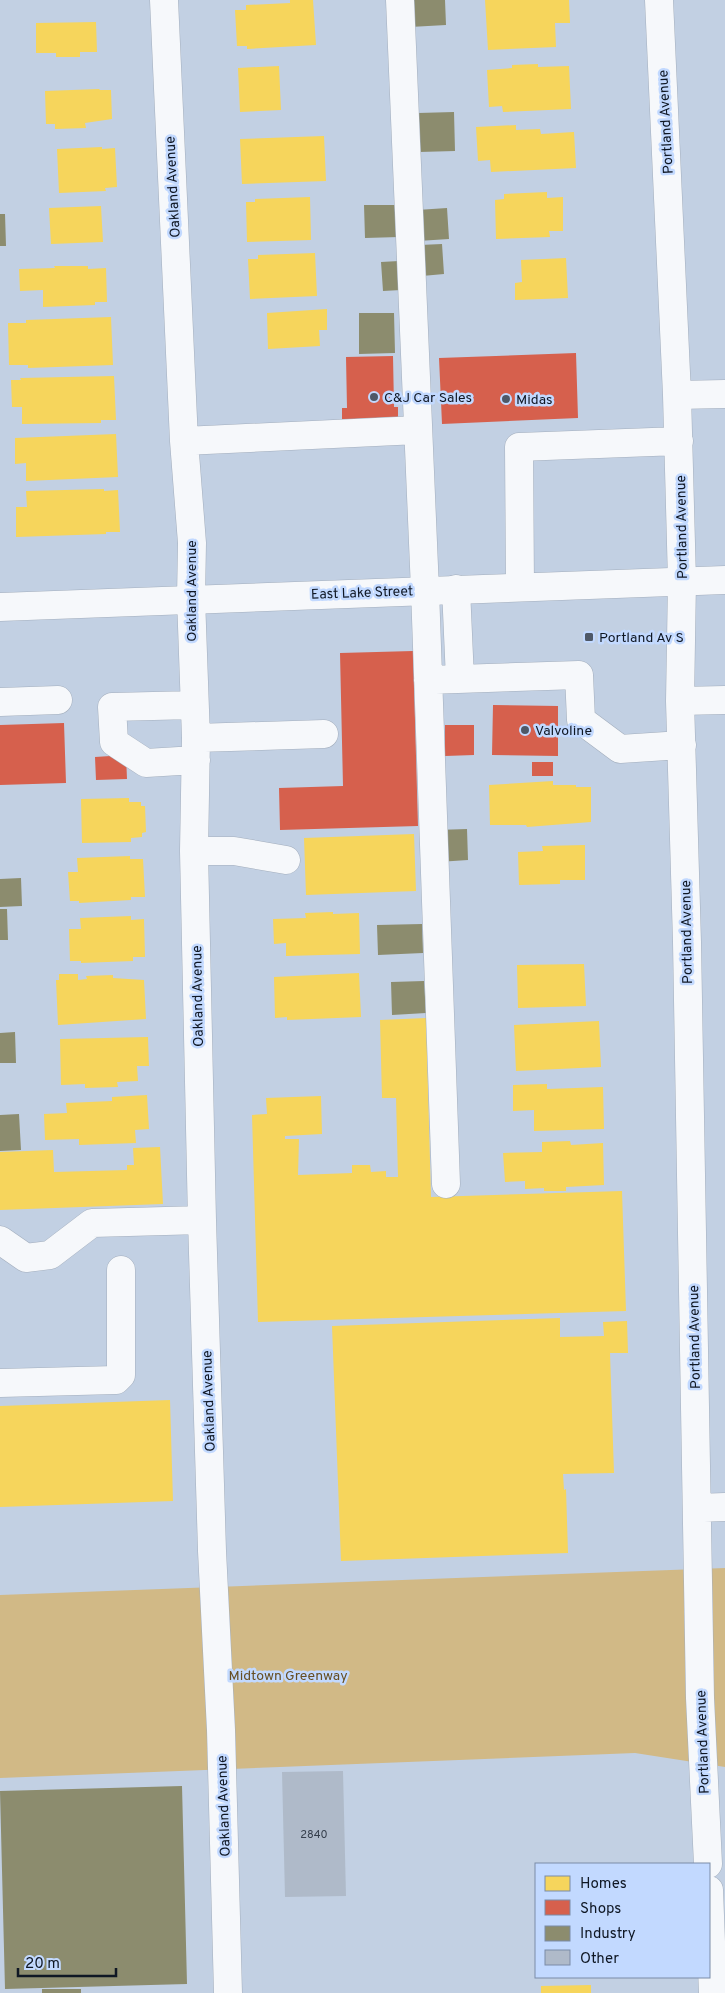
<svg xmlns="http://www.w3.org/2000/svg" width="725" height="1993" font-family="Overpass,sans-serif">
<rect width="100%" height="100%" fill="#c2d0e3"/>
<path fill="#d1b986" d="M 725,1568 L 725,1767 L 635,1753 L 0,1778 L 0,1595 Z"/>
<path fill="#f6d55c" d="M 290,0 L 313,0 L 316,45 L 247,49 L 247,46 L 237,46 L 235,10 L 246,10 L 246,5 L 290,3 Z
M 485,0 L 569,0 L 570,23 L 555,23 L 556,47 L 488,50 Z
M 96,22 L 97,52 L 80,52 L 80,57 L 56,57 L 56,53 L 36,53 L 36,23 Z
M 538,64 L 538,67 L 569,66 L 571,109 L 503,112 L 502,106 L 489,107 L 487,70 L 512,68 L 512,65 Z
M 279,66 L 281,110 L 240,112 L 238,68 Z
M 99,89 L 100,90 L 111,90 L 112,119 L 85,123 L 86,128 L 55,129 L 55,124 L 46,124 L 45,91 Z
M 516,125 L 516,130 L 540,129 L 541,134 L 574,132 L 576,168 L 491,172 L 490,160 L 478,161 L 476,127 Z
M 324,136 L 326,181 L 242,184 L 240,139 Z
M 102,147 L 102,149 L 115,148 L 117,187 L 105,188 L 106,191 L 59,193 L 57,149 Z
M 547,192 L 547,198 L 563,197 L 563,231 L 549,231 L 550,237 L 496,239 L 495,200 L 504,199 L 504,194 Z
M 310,197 L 311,240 L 247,242 L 246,202 L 255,202 L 255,199 Z
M 101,206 L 103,242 L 51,244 L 49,208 Z
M 315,253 L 317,296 L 250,299 L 248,259 L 258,259 L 258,255 Z
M 566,258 L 568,298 L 515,300 L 515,283 L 522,282 L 521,260 Z
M 54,266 L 88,266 L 88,269 L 106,268 L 107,302 L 95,302 L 95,305 L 43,307 L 43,290 L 20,291 L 19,269 L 55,268 Z
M 327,309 L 327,330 L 319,330 L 320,346 L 268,349 L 267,313 Z
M 111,317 L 113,365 L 28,368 L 28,365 L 9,365 L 8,323 L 26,323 L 26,320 Z
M 114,376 L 116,420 L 101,420 L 101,423 L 22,424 L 22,407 L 12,407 L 11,380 L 21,380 L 20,378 Z
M 116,434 L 118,477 L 26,481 L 26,463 L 15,464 L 15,438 Z
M 104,489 L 104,491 L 118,490 L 120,532 L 106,532 L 106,534 L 16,537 L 16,507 L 27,507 L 26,491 Z
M 553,781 L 553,785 L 576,785 L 576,787 L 591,787 L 591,822 L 527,827 L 526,825 L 490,825 L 489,785 Z
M 129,798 L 129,802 L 141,802 L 141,806 L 145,806 L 146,832 L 142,833 L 142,837 L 131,838 L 131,842 L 82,843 L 81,799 Z
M 414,834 L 416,891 L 306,895 L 304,838 Z
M 585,845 L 585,880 L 560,880 L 560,884 L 519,885 L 518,852 L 543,851 L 542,846 Z
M 130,856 L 130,859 L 143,859 L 145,897 L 131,897 L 131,900 L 79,903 L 79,901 L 70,901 L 68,872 L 78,872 L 77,858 Z
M 333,912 L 333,914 L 359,913 L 360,954 L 286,956 L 286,943 L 274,944 L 273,919 L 306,918 L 305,913 Z
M 131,916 L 131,920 L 144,919 L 145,957 L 133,957 L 133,961 L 81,963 L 81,961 L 70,961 L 69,929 L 81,929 L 80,918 Z
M 584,964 L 586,1006 L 518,1008 L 517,965 Z
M 359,973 L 361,1017 L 287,1020 L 287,1017 L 275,1018 L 274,977 Z
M 59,974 L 78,974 L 78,980 L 87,979 L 86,976 L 113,975 L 113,978 L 144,980 L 146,1019 L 58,1025 L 56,980 L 59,980 Z
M 426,1018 L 431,1197 L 622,1191 L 626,1311 L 258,1322 L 252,1115 L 267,1114 L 266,1098 L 321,1096 L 322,1134 L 285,1136 L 285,1139 L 299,1139 L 298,1175 L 352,1173 L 352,1165 L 370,1165 L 371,1172 L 386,1171 L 386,1177 L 398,1177 L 396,1098 L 382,1098 L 380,1020 Z
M 599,1021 L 601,1067 L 516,1071 L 514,1025 Z
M 148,1037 L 149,1066 L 137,1066 L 138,1081 L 117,1082 L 118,1087 L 85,1088 L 85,1084 L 61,1085 L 60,1039 Z
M 547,1084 L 547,1089 L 603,1087 L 604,1129 L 534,1131 L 534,1110 L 513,1111 L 513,1085 Z
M 147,1095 L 149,1129 L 135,1130 L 136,1143 L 79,1145 L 79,1139 L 45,1140 L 44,1114 L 67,1113 L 66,1103 L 112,1101 L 112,1097 Z
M 570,1141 L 571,1145 L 603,1143 L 604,1185 L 566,1187 L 566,1191 L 544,1191 L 544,1188 L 525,1189 L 525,1181 L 505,1182 L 503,1153 L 542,1152 L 542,1142 Z
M 160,1147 L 163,1204 L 0,1210 L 0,1152 L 53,1150 L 54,1172 L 127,1170 L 127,1165 L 134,1165 L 133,1148 Z
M 560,1318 L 560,1337 L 604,1336 L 603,1322 L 627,1321 L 628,1353 L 610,1353 L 614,1473 L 563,1474 L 564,1490 L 566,1489 L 568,1553 L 341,1561 L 332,1326 Z
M 170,1400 L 173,1501 L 0,1507 L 0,1406 Z
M 591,1985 L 591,1993 L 541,1993 L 541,1986 Z"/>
<path fill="#d6604d" d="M 576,353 L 578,418 L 442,424 L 439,358 Z
M 393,356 L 394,407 L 398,407 L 398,421 L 342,422 L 342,408 L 347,408 L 346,357 Z
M 413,651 L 418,826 L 280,830 L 279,788 L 343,786 L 340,653 Z
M 493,705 L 558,706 L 558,756 L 492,755 Z
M 64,723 L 66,783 L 0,785 L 0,725 Z
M 445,725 L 474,725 L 474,755 L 445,756 Z
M 126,755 L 127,779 L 96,780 L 95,757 Z
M 532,762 L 553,762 L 553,776 L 532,776 Z"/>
<path fill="#8c8c6e" d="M 409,0 L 445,0 L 446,25 L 410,27 Z
M 454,112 L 455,151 L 419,152 L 418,113 Z
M 364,205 L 398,205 L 399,237 L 365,238 Z
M 447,208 L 449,239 L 418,241 L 417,210 Z
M 0,214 L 5,214 L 6,246 L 0,246 Z
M 442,244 L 444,274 L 422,276 L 420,245 Z
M 399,261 L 401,290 L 383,291 L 381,262 Z
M 359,313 L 394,313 L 395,353 L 359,354 Z
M 467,829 L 468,860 L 438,862 L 436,830 Z
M 21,878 L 22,906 L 0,907 L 0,879 Z
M 0,909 L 7,909 L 8,940 L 0,940 Z
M 422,924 L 423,953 L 378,955 L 377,925 Z
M 424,981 L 426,1013 L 392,1015 L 391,982 Z
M 15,1032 L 16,1063 L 0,1063 L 0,1033 Z
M 19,1114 L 21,1150 L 0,1151 L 0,1115 Z
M 182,1786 L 187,1984 L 5,1989 L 0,1791 Z
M 42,1989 L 81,1989 L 81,1993 L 42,1993 Z"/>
<path fill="#afbac9" d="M 343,1771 L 346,1896 L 285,1897 L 282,1772 Z"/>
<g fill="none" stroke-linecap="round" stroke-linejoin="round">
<defs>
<path id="minor" d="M 164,0 L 184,441 L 192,543 L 191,598 L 196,738 L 194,851 L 202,1220 L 212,1551 L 221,1730 L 228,1993
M 400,0 L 425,590 L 446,1184
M 659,0 L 677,395 L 682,581 L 680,701 L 687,942 L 700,1698 L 708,1864
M 677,395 L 725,394
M 184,441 L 418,430
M 520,587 L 519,447 L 679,441
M 456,589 L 460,679
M 428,680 L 579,675 L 581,720 L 620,749 L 682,745
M 680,701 L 725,700
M 0,702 L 58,700
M 194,705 L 112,707 L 114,742 L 146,763 L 196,760
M 196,738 L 324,734
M 194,851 L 234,851 L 286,860
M 0,1240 L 26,1258 L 50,1255 L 92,1223 L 202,1220
M 0,1383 L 116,1380 L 121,1375 L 121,1270
M 697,1508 L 725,1507
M 709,1890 L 713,1993"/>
<path id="major" d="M 0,607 L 725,580"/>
</defs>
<use href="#minor" stroke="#a3aebd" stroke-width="29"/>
<use href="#major" stroke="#a3aebd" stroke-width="29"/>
<use href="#minor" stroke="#f6f8fb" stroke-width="28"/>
<use href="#major" stroke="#f6f8fb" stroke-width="28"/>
</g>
<g fill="#4e5867" stroke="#c2d9ff" stroke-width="2">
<circle cx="374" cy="397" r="5"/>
<circle cx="506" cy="399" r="5"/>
<rect x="584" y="632" width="10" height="10" rx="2.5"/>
<circle cx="525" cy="730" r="5"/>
</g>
<g text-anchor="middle" stroke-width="5" stroke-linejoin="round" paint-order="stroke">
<g font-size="11" fill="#37404d">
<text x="314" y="1838">2840</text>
</g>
<g font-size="14" fill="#0f1724" stroke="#c2d9ff">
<text transform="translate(665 122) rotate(-93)" y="5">Portland Avenue</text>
<text transform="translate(172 187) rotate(-93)" y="5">Oakland Avenue</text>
<text transform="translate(681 527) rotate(-91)" y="5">Portland Avenue</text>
<text transform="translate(191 591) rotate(-90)" y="5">Oakland Avenue</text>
<text transform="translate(362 592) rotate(-2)" y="5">East Lake Street</text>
<text transform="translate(686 932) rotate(-91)" y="5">Portland Avenue</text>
<text transform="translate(197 996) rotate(-91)" y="5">Oakland Avenue</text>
<text transform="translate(694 1337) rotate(-91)" y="5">Portland Avenue</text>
<text transform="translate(208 1401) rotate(-92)" y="5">Oakland Avenue</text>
<text transform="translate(702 1742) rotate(-92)" y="5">Portland Avenue</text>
<text transform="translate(223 1806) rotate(-92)" y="5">Oakland Avenue</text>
</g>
<g font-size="14" fill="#0f1724" stroke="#c2d9ff" text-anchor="start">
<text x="384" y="402">C&amp;J Car Sales</text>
<text x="516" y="404">Midas</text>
<text x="599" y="642">Portland Av S</text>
<text x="535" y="735">Valvoline</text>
</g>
<g font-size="14" fill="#664e22" stroke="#c2d9ff">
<text x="288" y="1680">Midtown Greenway</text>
</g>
</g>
<rect x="535" y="1863" width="175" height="115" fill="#c2d9ff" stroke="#7a8ba7"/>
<rect x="545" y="1876" width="25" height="15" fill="#f6d55c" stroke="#7a8ba7"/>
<text x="580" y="1888" font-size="15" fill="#0f1724">Homes</text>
<rect x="545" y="1900" width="25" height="15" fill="#d6604d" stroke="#7a8ba7"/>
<text x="580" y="1913" font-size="15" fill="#0f1724">Shops</text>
<rect x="545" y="1926" width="25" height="15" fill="#8c8c6e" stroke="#7a8ba7"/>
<text x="580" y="1938" font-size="15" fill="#0f1724">Industry</text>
<rect x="545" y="1950" width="25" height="15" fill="#afbac9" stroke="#7a8ba7"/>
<text x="580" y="1963" font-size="15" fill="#0f1724">Other</text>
<path d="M18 1968v8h98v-8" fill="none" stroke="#0f1724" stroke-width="2.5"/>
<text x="25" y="1968" font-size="15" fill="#0f1724" stroke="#c2d9ff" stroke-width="4" paint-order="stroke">20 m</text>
</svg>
